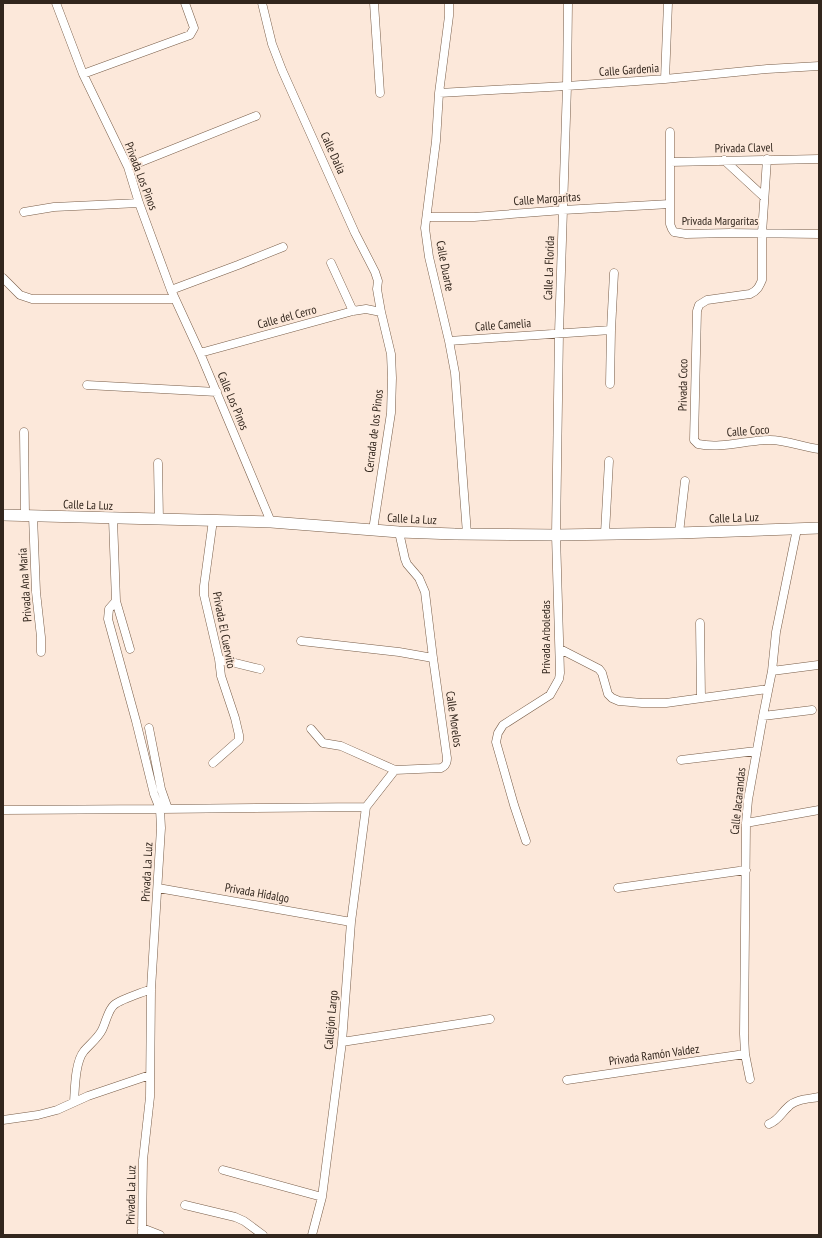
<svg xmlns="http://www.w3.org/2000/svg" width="822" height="1238" font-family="'PT Sans Narrow',sans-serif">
<rect width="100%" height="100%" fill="#fce8da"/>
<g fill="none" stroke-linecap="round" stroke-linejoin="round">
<defs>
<path id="minor" d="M 56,3 L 83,74 L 128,167 L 139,203 L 171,290 L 200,353 L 271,522
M 262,3 L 272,44 L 282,70 L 355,233 L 375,272 L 378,281 L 377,289 L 381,312 L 391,354 L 392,378 L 391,413 L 373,530
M 374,3 L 380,93
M 449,3 L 449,16 L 439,93 L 436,141 L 425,228 L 429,257 L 449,341 L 455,373 L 467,534
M 83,74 L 190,35 L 194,28 L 185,3
M 665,79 L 668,3
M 439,93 L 567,86 L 665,79 L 767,69 L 819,66
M 670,132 L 670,224 L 672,229 L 674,232 L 686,234 L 730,233 L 819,234
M 767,159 L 762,233 L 762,280 C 759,287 757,291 750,294 L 707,300 L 699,305 L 697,311 L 694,440 L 698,444 C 722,449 746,440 770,440 C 786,440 803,447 819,449
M 724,160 L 764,197
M 670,162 L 819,159
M 128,167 L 256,116
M 24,212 L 54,207 L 139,203
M 427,217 L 474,217 L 563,210 L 670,204
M 331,263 L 353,311
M 3,278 L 20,295 L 32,299 L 175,299
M 171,290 L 238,265 L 283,247
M 449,341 L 611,330
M 200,353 L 353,311 L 366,309 L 381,312
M 610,384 L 611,330 L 614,273
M 87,385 L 217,392
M 24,432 L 25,515
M 158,463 L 159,520
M 33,516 L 36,592 L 41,637 L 41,652
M 113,519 L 116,601 L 109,609 L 108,619 L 136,721 L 154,794 L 160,809 L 161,828 L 151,989 L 150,1097 L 143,1160 L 142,1235
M 605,533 L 609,461
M 679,533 L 685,481
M 116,601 L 130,649
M 700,623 L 701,698
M 301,641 L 399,652 L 433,658
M 560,649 L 599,669 L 602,673 L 608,694 L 612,698 L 619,701 L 642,703 L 666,703 L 768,689
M 219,659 L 260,669
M 772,671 L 818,665
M 763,716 L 812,710
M 149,728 L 161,789 L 168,809
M 311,729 L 323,743 L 341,746 L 395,770
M 681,760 L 756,751
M 213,763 L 239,740 L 239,735 L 235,718 L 221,676 L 219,659 L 204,595 L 204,586 L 213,520
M 366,807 L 395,770 L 441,768 C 446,766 447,763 447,758 L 433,658 L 425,592 L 419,578 L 407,564 L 405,559 L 399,532
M 3,810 L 160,809 L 366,807
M 746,823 L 819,810
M 526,841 L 514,805 L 496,742 L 498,733 L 503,725 L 550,695 L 559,679 L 560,673 L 556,535 L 559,333 L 567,86 L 568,3
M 158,888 L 351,922
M 618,888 L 746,870
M 342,1042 L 490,1019
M 750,1079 L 745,1054 L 744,1034 L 746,823 L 748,800 L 763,716 L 772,671 L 776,632 L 797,529
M 567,1080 L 745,1054
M 74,1102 C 75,1088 75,1062 84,1051 C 90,1044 98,1038 102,1030 C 106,1022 108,1010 114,1005 C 121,999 142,993 151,989
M 3,1120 L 38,1115 L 57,1110 L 88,1096 L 150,1075
M 769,1124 C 779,1120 781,1113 788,1107 C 795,1099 809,1099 819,1097
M 223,1170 L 322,1197
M 185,1205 L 235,1217 L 244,1221 L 263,1235
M 142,1228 L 160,1235
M 312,1235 L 322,1197 L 342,1042 L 351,922 L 366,807"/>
<path id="tertiary" d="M 3,515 L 271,522 L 399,532 L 455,534 L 556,535 L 679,533 L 819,528"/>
</defs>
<use href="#minor" stroke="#785d48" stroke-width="9"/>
<use href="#tertiary" stroke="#785d48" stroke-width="12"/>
<use href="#minor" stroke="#fff" stroke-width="8"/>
<use href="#tertiary" stroke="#fff" stroke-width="11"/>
</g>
<g text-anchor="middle" stroke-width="3.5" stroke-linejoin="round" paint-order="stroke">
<g font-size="12" fill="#32261d" stroke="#fce8da">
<text transform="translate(629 70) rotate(-4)" y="4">Calle Gardenia</text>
<text transform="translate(744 148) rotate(-1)" y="4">Privada Clavel</text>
<text transform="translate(333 153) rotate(66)" y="4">Calle Dalia</text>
<text transform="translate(141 176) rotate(69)" y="4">Privada Los Pinos</text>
<text transform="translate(547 199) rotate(-4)" y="4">Calle Margaritas</text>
<text x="720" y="225">Privada Margaritas</text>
<text transform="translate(445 266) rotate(79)" y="4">Calle Duarte</text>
<text transform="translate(549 268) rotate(-88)" y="4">Calle La Florida</text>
<text transform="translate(287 317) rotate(-15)" y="4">Calle del Cerro</text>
<text transform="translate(503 325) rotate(-4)" y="4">Calle Camelia</text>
<text transform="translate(683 385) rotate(-89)" y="4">Privada Coco</text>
<text transform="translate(233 401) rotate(67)" y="4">Calle Los Pinos</text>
<text transform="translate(374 431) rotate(-83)" y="4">Cerrada de los Pinos</text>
<text transform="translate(748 431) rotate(-4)" y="4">Calle Coco</text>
<text transform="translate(88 505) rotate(2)" y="4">Calle La Luz</text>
<text transform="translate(734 518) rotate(-2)" y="4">Calle La Luz</text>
<text transform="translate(412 519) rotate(3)" y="4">Calle La Luz</text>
<text transform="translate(25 585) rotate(-94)" y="4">Privada Ana María</text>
<text transform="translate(224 630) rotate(79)" y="4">Privada El Cuervito</text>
<text transform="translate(546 637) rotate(-90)" y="4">Privada Arboledas</text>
<text transform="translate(454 719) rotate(82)" y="4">Calle Morelos</text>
<text transform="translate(738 801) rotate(-84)" y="4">Calle Jacarandas</text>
<text transform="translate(147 872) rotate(-87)" y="4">Privada La Luz</text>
<text transform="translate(257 893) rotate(10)" y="4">Privada Hidalgo</text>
<text transform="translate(331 1020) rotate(-85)" y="4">Callejón Largo</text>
<text transform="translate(654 1055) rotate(-8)" y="4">Privada Ramón Valdez</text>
<text transform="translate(131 1195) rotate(-89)" y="4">Privada La Luz</text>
</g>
</g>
<rect width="822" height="1238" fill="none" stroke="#32261d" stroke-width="8"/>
</svg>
